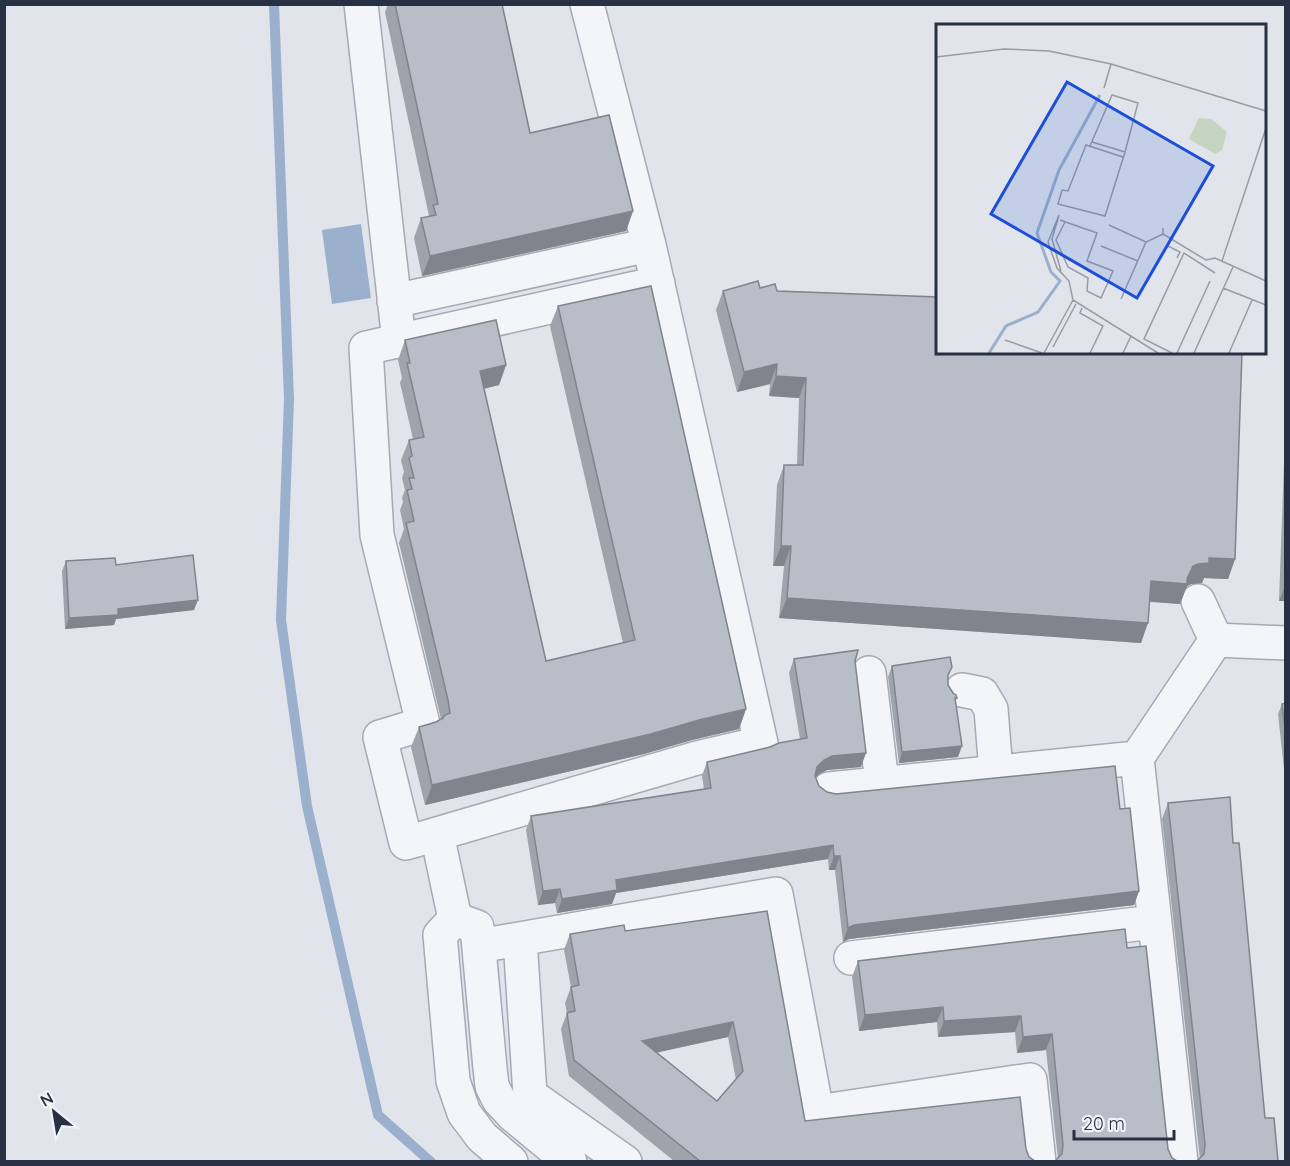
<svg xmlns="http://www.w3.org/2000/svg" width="1290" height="1166" font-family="Quicksand,sans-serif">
<rect width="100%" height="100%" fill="#e1e4ea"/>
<path fill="#9ab0cc" d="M 361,224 L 371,298 L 332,304 L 322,230 Z"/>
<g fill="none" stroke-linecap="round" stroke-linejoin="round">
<path stroke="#9ab0cc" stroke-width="10" d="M 274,4 L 289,399 L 281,620 L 307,806 L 378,1115 L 431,1162"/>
<defs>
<path id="street" d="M 361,4 L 399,341
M 587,4 L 649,245 L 761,743 L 697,758 L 406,843 L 380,737 L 423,724 L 377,535 L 366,348 L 658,283
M 394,301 L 649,245
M 1198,601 L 1216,640 L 1286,643
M 869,673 L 882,783
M 962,690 L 982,694 L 991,709 L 996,772
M 829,789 L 1137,758
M 437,834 L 455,919
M 520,939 L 530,1095 L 625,1162
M 479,946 L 776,894 L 817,1112 L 1030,1080 L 1039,1162
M 851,958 L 1154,922
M 511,1162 L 482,1137 L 464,1113 L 453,1081 L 440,935 L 455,919 L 477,927 L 490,1068 L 492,1086 L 499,1100 L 513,1115 L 570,1162
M 1181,1162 L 1137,758 L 1216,640"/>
</defs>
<use href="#street" stroke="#a6aab5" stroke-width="36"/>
<use href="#street" stroke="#f4f5f8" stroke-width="33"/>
</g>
<path fill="#9ea3ac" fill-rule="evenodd" d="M 388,4 L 502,4 L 530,133 L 633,211 L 626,231 L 422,276 L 414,238 L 421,218 L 429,217 L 429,216 L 385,12 Z
M 760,288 L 777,291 L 1235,559 L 1228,579 L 1204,578 L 1202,583 L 1191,584 L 1187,586 L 1180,604 L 1150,602 L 1141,643 L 779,618 L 784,566 L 773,566 L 777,485 L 784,465 L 797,465 L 799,398 L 769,396 L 770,384 L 737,392 L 716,310 L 723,291 Z
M 558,306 L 746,709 L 739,729 L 692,740 L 644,754 L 425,805 L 411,747 L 419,727 L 436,722 L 441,719 L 399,543 L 404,529 L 400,510 L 403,502 L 402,498 L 405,490 L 402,478 L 404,472 L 401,460 L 409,440 L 413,439 L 400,383 L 402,378 L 398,360 L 405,340 L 506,365 L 499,385 L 484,389 L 546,661 L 623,643 L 550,326 Z
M 1286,407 L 1286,601 L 1279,601 Z
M 66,561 L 116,565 L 194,610 L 116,619 L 114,625 L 65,629 L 62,571 Z
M 794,659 L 855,661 L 861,767 L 827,770 L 819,774 L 816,777 L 819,786 L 827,792 L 836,794 L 1120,809 L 1139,891 L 1134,905 L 849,939 L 843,942 L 835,870 L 829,870 L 828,859 L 616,893 L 612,904 L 557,913 L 555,903 L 538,905 L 526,830 L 531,816 L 704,789 L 702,776 L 707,762 L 800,739 L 789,673 Z
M 892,666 L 948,678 L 948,685 L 957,698 L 955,702 L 958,757 L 899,763 L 888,677 Z
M 1286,703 L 1286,787 L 1278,714 L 1282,704 Z
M 1168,803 L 1233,843 L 1265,1118 L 1200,1159 L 1162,819 Z
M 767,911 L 805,1121 L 1026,1149 L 1029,1157 L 1035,1161 L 674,1161 L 569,1076 L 561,1029 L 567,1013 L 565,1003 L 571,987 L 564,950 L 570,934 L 625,931 ZM 728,1037 L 736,1080 L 717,1101 L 657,1052 Z
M 1127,948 L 1168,1149 L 1172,1158 L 1058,1159 L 1046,1050 L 1017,1053 L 1015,1032 L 938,1037 L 937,1022 L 859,1031 L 852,977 L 858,961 Z"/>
<path fill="#81848c" d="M 633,211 L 626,231 L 422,276 L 430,256 Z
M 777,364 L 770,384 L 737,392 L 744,372 Z
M 506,365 L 499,385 L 473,391 L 480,371 Z
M 776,376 L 806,378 L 799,398 L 769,396 Z
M 781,546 L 791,546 L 784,566 L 773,566 Z
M 1209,558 L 1235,559 L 1228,579 L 1204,578 L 1202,583 L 1191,584 L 1187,586 L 1180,604 L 1144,601 L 1151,581 L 1187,579 L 1193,566 Z
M 1286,584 L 1286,601 L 1279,601 Z
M 787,598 L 1148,623 L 1141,643 L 779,618 Z
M 198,600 L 194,610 L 116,619 L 114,625 L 65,629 L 69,618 L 118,609 Z
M 746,709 L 739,729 L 692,740 L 644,754 L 425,805 L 432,785 Z
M 962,746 L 958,757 L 899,763 L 902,752 Z
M 866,753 L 861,767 L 827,770 L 819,774 L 812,781 L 817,767 L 824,760 L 832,756 Z
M 833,845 L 828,859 L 616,893 L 612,904 L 557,913 L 562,899 L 616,880 Z
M 834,856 L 840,856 L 835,870 L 829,870 Z
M 560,889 L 555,903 L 538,905 L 543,891 Z
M 1139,891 L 1134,905 L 849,939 L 843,942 L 848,928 L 854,925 Z
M 943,1007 L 937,1022 L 859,1031 L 865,1015 Z
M 1021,1016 L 1015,1032 L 938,1037 L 944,1021 Z
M 733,1022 L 728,1037 L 637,1057 L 642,1041 Z
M 1052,1034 L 1046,1050 L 1017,1053 L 1023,1037 Z"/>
<path fill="#b8bdc8" stroke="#81848c" stroke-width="1.5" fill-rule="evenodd" d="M 395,4 L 502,4 L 530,133 L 609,115 L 633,211 L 430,256 L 421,218 L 436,215 L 433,205 L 438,204 Z
M 758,281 L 760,288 L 775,284 L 777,291 L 938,297 L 938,352 L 1242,352 L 1235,559 L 1209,558 L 1209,563 L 1198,564 L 1193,566 L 1187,579 L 1187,584 L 1151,581 L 1148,623 L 787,598 L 791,546 L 781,546 L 784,465 L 803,465 L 806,378 L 776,376 L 777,364 L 744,372 L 723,291 Z
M 651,286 L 746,709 L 699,720 L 651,734 L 432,785 L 419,727 L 436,722 L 443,718 L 445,715 L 450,713 L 448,700 L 406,523 L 414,521 L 407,490 L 412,489 L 409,478 L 414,478 L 409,458 L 412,456 L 409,440 L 424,437 L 407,363 L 410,363 L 405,340 L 496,320 L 506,365 L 480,371 L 546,661 L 635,640 L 558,306 Z
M 193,555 L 198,600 L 118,609 L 118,615 L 69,618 L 66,561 L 115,558 L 116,565 Z
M 858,650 L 855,661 L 866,753 L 832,756 L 824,760 L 817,767 L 815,776 L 819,786 L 827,792 L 836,794 L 1115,766 L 1120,809 L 1130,808 L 1139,891 L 854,925 L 848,928 L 840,856 L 834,856 L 833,845 L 616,880 L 617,890 L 562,899 L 560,889 L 543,891 L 531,816 L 711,788 L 707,762 L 770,747 L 779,743 L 807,738 L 794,659 Z
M 950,657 L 952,667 L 948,675 L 948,685 L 953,693 L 956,695 L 957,698 L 955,698 L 962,746 L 902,752 L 892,666 Z
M 1286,703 L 1286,737 L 1282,704 Z
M 1230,797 L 1233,843 L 1239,843 L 1265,1118 L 1274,1118 L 1278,1161 L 1197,1161 L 1204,1154 L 1205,1144 L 1168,803 Z
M 767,911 L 805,1121 L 1020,1097 L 1026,1149 L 1029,1157 L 1035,1161 L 700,1161 L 574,1060 L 567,1013 L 575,1011 L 571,987 L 579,985 L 570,934 L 624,925 L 625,931 ZM 733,1022 L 743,1071 L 717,1101 L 642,1041 Z
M 1125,929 L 1127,948 L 1146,946 L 1168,1149 L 1172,1158 L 1177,1161 L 1055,1161 L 1062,1154 L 1063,1145 L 1052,1034 L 1023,1037 L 1021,1016 L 944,1021 L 943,1007 L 865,1015 L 858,961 Z"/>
<g transform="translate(936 24)">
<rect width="330" height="330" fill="#e1e4ea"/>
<path d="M 263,94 L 275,95 L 291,108 L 286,126 L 279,130 L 253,115 Z" fill="#c5d5c1"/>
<path fill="none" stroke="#9ab0cc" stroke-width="3" d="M 53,329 L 70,302 L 102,288 L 124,257 L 115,248 L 101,209 L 123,146 L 164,71"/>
<path fill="none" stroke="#979ca7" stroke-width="1.5" d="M 0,33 L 68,25 L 113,27 L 175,40 L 330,87M 168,64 L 175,40M 156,118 L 189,128M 154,122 L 176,71 L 202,79 L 189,128 L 169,192 L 122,180 L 126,166 L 132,167 L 150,121 L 187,133M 124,196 L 161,209 L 151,237 L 177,247 L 165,274 L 151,267 L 152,254 L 132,243 L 120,216 L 129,198M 173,201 L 210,218M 227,204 L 227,210 L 270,236 L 279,234 L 330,257M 165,222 L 202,237M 232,222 L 244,228 L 241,234M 286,237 L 330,104M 125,247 L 116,215 L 123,191 L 112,218 L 121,244 L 133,257 L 137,276 L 222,329M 287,264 L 330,281M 185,275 L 210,218 L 227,210M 146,284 L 144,289 L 167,302 L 154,329M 69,316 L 106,329M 117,323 L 140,280M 108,329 L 137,276M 187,329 L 195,312M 236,329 L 208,315 L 248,229 L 279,249M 241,329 L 274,257M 258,329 L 297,243M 293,329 L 316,276"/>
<path fill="#1d4ed8" fill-opacity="0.15" stroke="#1d4ed8" stroke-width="3" d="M 131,58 L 277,142 L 201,274 L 55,190 Z"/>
<rect width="330" height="330" fill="none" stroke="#283043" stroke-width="3"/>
</g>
<rect width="1290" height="1166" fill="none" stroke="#283043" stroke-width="12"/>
<g transform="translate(54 1112) rotate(330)" stroke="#f1f3f8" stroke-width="4.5" paint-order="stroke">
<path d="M0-4.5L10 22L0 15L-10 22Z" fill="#283043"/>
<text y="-9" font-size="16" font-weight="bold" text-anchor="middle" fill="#283043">N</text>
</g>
<path d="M1074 1130v9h100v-9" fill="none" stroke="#283043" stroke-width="3"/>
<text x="1083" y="1130" font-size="18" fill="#283043" stroke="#f1f3f8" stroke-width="4.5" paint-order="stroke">20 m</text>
</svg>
